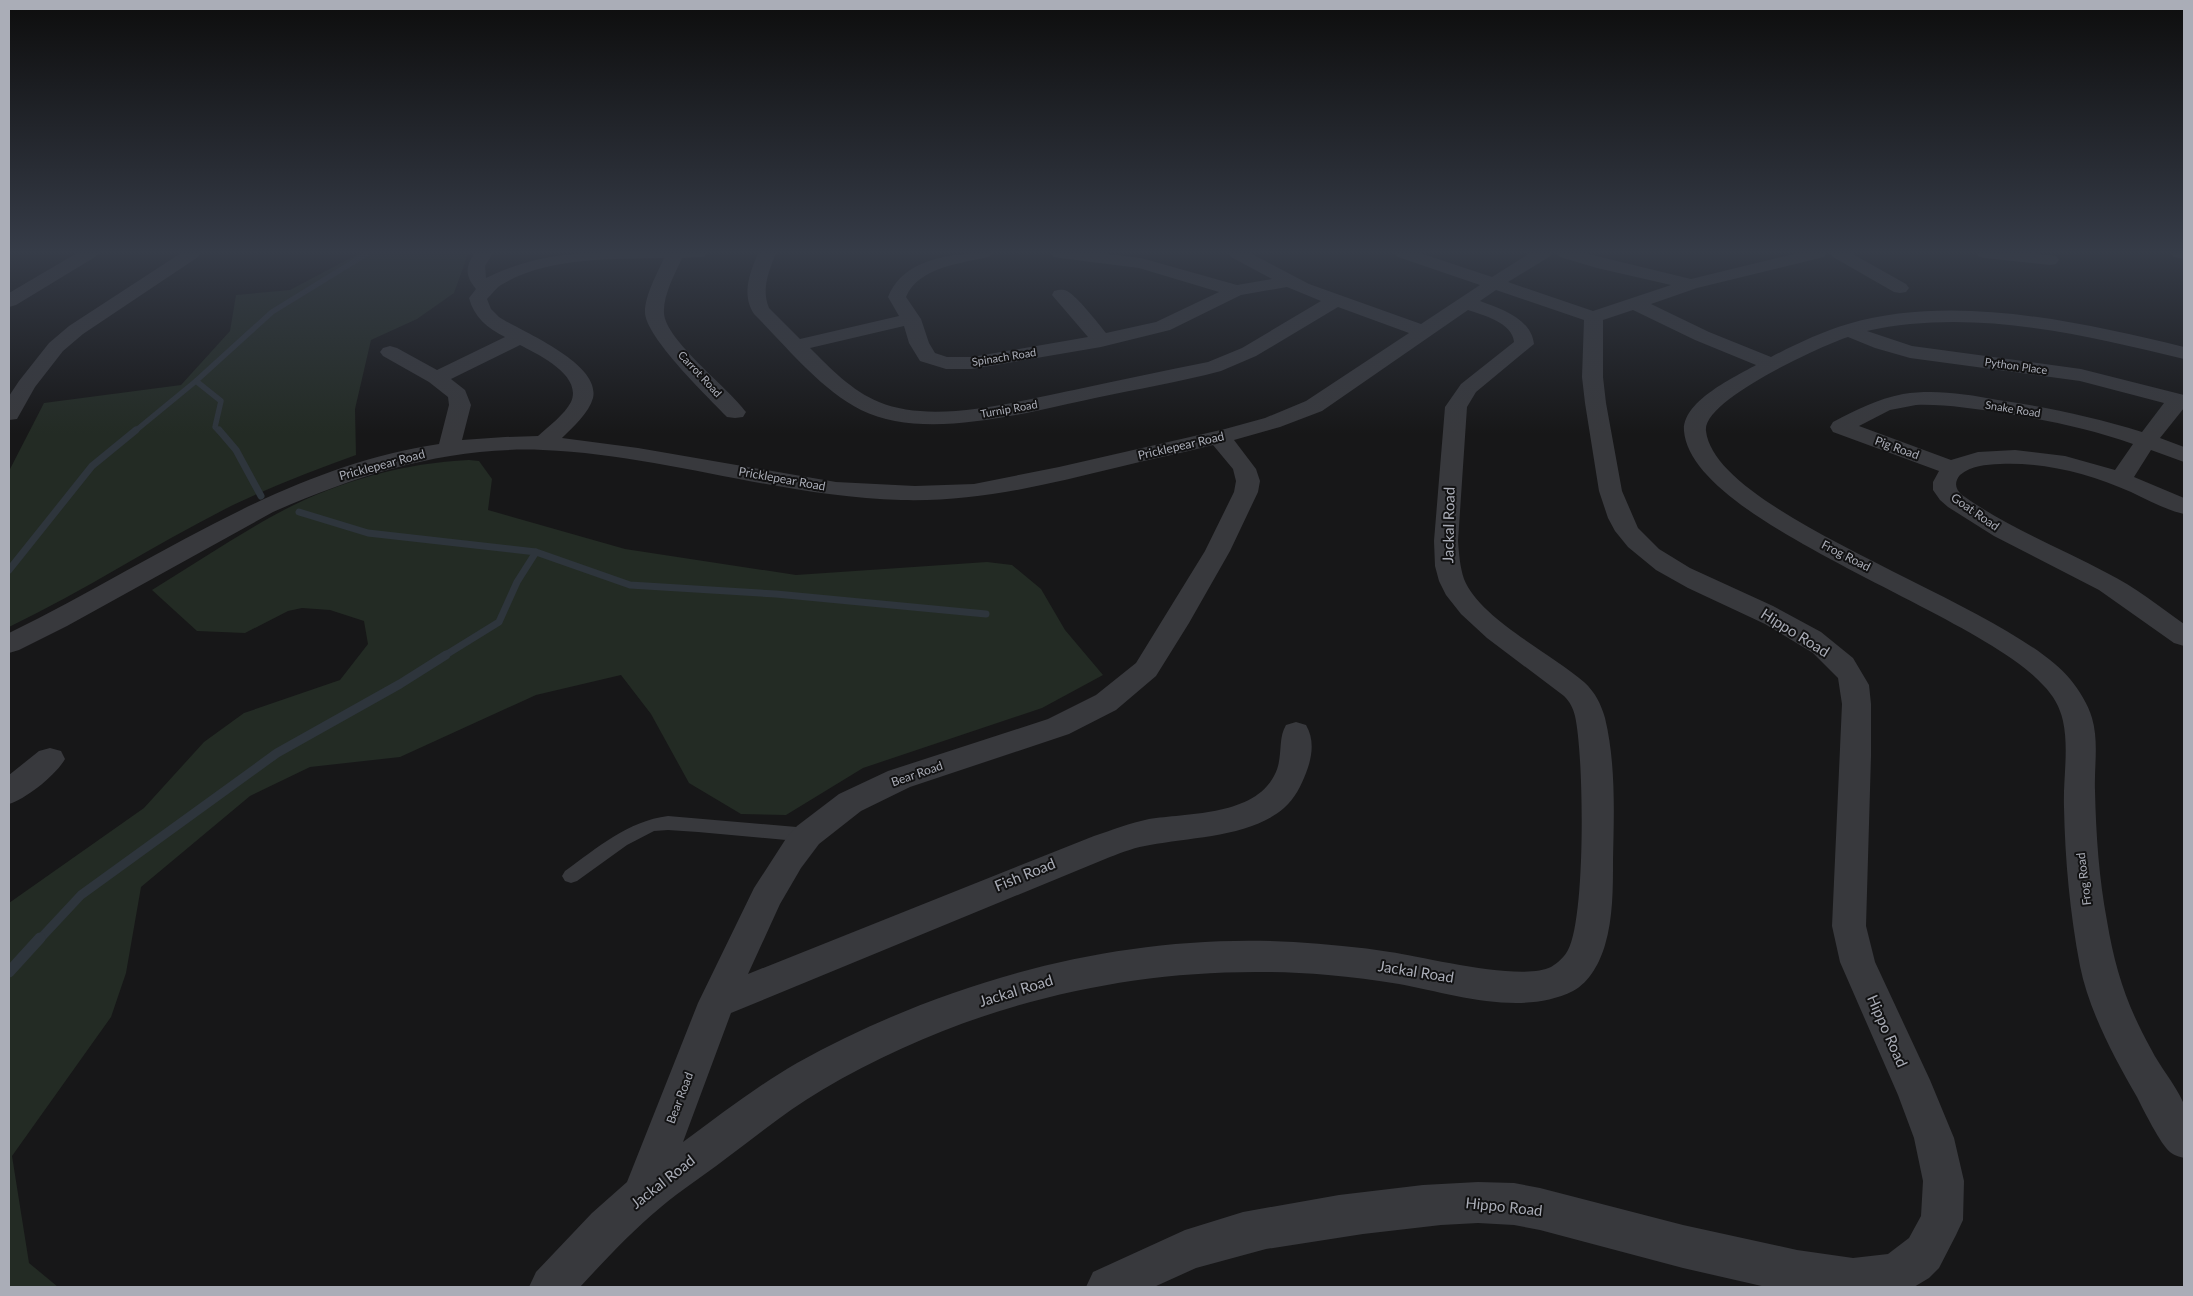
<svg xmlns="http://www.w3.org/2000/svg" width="2193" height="1296" font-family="Lato,sans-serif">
<rect width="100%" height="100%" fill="#171718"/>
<path fill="#232b24" d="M 360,253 L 470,253 L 468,254 L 454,293 L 417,319 L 371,340 L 355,409 L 356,455 C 314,470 273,486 233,505 C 157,543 86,590 9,627 L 9,471 L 44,403 L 181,385 L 230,331 L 236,295 L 290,290 Z
M 469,460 L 479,461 L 492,479 L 488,510 L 625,549 L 796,575 L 987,562 L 1012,565 L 1041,589 L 1065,630 L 1103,675 L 1042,708 L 863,768 L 786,815 L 741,814 L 689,783 L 651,714 L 621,675 L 536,695 L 400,757 L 310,767 L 250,796 L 141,887 L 126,973 L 111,1017 L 12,1156 L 29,1263 L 58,1287 L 9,1287 L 9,903 L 144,808 L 204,742 L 244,713 L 340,680 L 368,644 L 364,621 L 330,610 L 302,608 L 288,611 L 245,633 L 197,631 L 152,590 C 191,566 229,541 269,518 C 329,484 400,463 469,460 Z"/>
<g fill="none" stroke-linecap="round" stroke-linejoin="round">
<path stroke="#2e353c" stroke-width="5.5" d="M 196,381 L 221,401 L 215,427 L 220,432
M 134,432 L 196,381 L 272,312 L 368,253"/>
<path stroke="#2e353c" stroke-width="7" d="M 219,430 L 236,450 L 261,496
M 299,512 L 368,533 L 536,552 L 630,585 L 776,594 L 986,614
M 9,570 L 92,466 L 136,430
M 444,656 L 499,622 L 517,582 L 536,552"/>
<path stroke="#2e353c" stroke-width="9" d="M 39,940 L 81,895 L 277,753 L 400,684 L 446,655"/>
<path stroke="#2e353c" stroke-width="11" d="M 9,972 L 40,938"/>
<path fill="#38393d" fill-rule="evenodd" d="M 668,816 L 808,828 L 814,830 L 817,835 L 814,840 L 808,842 L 698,832 L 668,830 L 654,831 L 627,845 L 577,881 L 571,883 L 565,881 L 562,876 L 565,871 C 597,848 628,821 668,816 Z"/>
<path fill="#38393d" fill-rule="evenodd" d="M 77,253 L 98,253 L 95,257 L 16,305 L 9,307 L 9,293 Z
M 181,253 L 201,253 L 198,257 L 83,334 L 63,351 L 35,387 L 17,419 L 9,420 L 9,396 L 19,381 L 49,343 L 69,326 Z
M 475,253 L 493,253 L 485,266 L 486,278 C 555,243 632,253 707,253 L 704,257 L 682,258 C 675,274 663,295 664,313 C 665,340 729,388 746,412 L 743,417 L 735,418 L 727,417 C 709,398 645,337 645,312 C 645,295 657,274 664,258 C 613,259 546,257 501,285 C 496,288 492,294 487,299 L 491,309 L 499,317 C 522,332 601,363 593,398 C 589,413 573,427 562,438 L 638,448 L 836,482 L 915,486 L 974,484 L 1059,467 L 1225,429 L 1265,418 L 1306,401 L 1409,333 L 1338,307 L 1256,356 L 1221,371 C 1180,382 1137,389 1095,398 C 1028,412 925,442 861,410 C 819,388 787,347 754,314 C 741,294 750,273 758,253 L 776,253 C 769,271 761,289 769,308 L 800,339 L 899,316 L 888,297 C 904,257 954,253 992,253 L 989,257 C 962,263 918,267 906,297 L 921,319 L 929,343 L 935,353 L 947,357 L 972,357 L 1088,337 L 1052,295 L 1054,291 C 1059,290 1062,289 1067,291 C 1077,296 1098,323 1106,333 L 1156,322 L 1219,292 L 1139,268 L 1060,258 L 1054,257 L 1051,253 L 1100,253 L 1141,258 L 1237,285 L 1272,279 L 1231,257 L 1228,253 L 1250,253 L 1309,284 L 1421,324 L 1480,285 L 1398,257 L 1395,253 L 1420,253 L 1492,277 L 1530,253 L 1552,253 L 1549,257 L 1508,282 L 1593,311 L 1671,285 L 1597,268 L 1560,257 L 1557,253 L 1584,253 L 1691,279 L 1798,253 L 1827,253 L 1824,257 L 1697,288 L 1651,304 L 1709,332 L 1771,357 C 1796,344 1821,332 1848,324 C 1954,293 2080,322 2184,347 L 2184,359 C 2081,334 1972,308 1867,331 L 1912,346 L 2081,369 L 2184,395 L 2184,408 L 2160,438 L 2184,447 L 2184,462 L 2151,450 L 2134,477 L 2184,498 L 2184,514 C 2166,510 2148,500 2131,492 C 2089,474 2046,462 2000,464 C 1985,465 1972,465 1960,475 C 1954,482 1955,489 1962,495 C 2007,527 2058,547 2107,573 C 2135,587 2159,606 2184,624 L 2184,646 L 2174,643 L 2099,590 L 1994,536 L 1948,507 L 1940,500 L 1933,490 L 1933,482 L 1939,471 L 1833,432 L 1830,427 L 1833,422 C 1856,410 1877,399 1903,394 C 1935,389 1966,394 1998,400 C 2046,407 2094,417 2142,432 L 2164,403 L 2080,381 L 1910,358 L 1875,348 L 1848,337 C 1821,346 1702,400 1706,431 C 1716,517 2007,603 2070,679 C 2079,690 2088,704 2092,718 C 2099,742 2094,767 2095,791 C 2096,835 2099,878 2107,921 C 2115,969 2127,1006 2151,1049 C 2160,1067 2175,1084 2183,1102 C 2188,1114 2184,1144 2184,1158 C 2180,1157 2173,1155 2170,1152 C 2161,1145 2143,1109 2137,1097 C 2114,1057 2089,1011 2080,966 C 2070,913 2065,860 2064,807 C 2063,779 2069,749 2063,721 C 2060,707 2053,695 2043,685 C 1978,612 1692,524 1684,431 C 1682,401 1735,377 1756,365 L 1695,340 L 1633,310 L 1603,320 L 1603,377 L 1606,403 L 1622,491 L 1638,528 L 1659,549 L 1690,568 L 1773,606 L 1821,632 L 1853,658 L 1869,685 L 1871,704 L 1871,756 L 1866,926 L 1875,962 L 1930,1080 L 1954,1138 L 1964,1181 L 1963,1220 L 1956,1235 L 1939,1268 L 1929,1278 L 1914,1287 L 1766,1287 L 1683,1268 L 1540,1230 L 1514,1225 L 1478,1223 L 1441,1225 L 1363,1234 L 1266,1249 L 1196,1268 L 1154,1287 L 1086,1287 L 1093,1272 L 1185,1230 L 1243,1212 L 1339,1195 L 1423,1185 L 1478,1182 L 1514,1183 L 1540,1188 L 1683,1225 L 1797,1250 L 1853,1258 L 1888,1254 L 1909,1238 L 1921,1216 L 1923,1181 L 1914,1138 L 1898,1095 L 1840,962 L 1832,926 L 1842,704 L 1838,678 L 1813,653 L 1765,624 L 1688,588 L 1656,570 L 1628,547 L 1615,531 L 1608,518 L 1599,491 L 1585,403 L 1582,377 L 1584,320 L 1496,290 L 1480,301 C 1501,309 1531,318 1534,344 L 1476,392 L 1467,407 L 1458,541 C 1459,554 1460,567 1464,579 C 1479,618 1552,654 1584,682 C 1595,692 1601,704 1605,718 C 1616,764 1614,814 1613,860 C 1613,888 1613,918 1605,945 C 1600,962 1590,982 1573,991 C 1521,1017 1453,994 1399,984 C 1375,980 1352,977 1328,975 C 1152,960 974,1000 822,1090 C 788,1110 756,1136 724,1160 C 703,1176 681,1190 661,1207 C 632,1231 606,1259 580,1287 L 529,1287 L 536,1272 L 592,1213 L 627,1182 L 698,1003 L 754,888 L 787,837 L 797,826 L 839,794 L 888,771 L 1048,719 L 1096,695 L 1136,663 L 1205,551 L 1234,492 L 1236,481 L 1233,469 L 1213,445 C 1182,453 1151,459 1119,467 C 1045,485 978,502 901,500 C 780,497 664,455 543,450 C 449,446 359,474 273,512 L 67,626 L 19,650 L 9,653 L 9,633 C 149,565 282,467 439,444 L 449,405 L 448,397 L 429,382 L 383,356 L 380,352 L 383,348 L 390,346 L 397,348 L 437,370 L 505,337 C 487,328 474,317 469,298 L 476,289 C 465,276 465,266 475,253 ZM 1287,287 L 1321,301 L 1242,348 L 1208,362 C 1163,371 1119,380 1074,390 C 1018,401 934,425 879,402 C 852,391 830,368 810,348 L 904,326 L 909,343 L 920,361 L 946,369 L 972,369 L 1101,347 L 1170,330 L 1241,295 ZM 1468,310 C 1483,315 1513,323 1514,342 L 1461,384 L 1445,407 L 1434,541 L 1435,566 L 1439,581 L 1446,595 L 1461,614 L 1487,638 L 1564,696 C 1570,702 1573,708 1575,716 C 1584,755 1586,917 1568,950 C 1565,956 1558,963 1551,967 C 1521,982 1425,957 1390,952 C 1359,947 1326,944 1294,942 C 1122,932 947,980 797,1063 C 757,1086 720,1115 683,1142 L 731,1013 L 1110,857 C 1123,852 1136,847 1150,845 C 1191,837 1251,837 1284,808 C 1295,798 1301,786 1306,773 C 1312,758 1315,740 1306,725 L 1296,722 L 1286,725 C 1277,740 1284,758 1274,776 C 1253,816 1187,813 1149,819 C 1130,823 1112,830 1094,836 L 748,974 L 780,904 L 801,868 L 819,844 L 861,811 L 910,787 L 1069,734 L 1116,710 L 1156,676 L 1189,623 L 1230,551 L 1258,492 L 1260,481 L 1256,469 L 1234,440 L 1280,427 L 1322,411 ZM 520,345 C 537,354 583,375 571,402 C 564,415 549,426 538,436 L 505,437 L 462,440 L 471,405 L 465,390 L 451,379 ZM 1916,405 C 1945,404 1974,409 2003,413 C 2047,420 2091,429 2133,444 L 2115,470 L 2065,456 L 2015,450 L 1978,452 L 1951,460 L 1859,426 L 1890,410 Z
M 1830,253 L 1851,253 L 1906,284 L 1909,288 L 1906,292 L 1900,293 L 1894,292 L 1833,257 Z
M 1976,253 L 2031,253 L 2056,256 L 2059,260 L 2056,264 L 2050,265 L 1985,258 L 1979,257 Z
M 2171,253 L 2184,253 L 2184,259 L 2174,257 Z
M 50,748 L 61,751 L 65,759 C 56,775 26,799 9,804 L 9,775 L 39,751 Z"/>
</g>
<linearGradient id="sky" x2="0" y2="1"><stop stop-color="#0d0d0d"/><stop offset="0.58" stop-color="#363c48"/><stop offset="1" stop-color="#363c48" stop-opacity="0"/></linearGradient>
<rect width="2193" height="434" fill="url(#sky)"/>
<g text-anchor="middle" stroke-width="4" stroke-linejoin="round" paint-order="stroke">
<g font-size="11" fill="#aaadb7" stroke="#121213">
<text transform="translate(1004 357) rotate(-9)" y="4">Spinach Road</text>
<text transform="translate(2016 366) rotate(8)" y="4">Python Place</text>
<text transform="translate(700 374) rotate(47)" y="4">Carrot Road</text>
<text transform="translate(1009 409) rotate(-10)" y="4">Turnip Road</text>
<text transform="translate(2013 409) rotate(9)" y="4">Snake Road</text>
</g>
<g font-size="12" fill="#aaadb7" stroke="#121213">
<text transform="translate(1181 446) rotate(-13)" y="4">Pricklepear Road</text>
<text transform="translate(1897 448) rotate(20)" y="4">Pig Road</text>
<text transform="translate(382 465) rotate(-15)" y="4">Pricklepear Road</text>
<text transform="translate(782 479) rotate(10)" y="4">Pricklepear Road</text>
<text transform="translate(1975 512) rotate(35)" y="4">Goat Road</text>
<text transform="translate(1846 556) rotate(27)" y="4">Frog Road</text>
<text transform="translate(917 774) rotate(-19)" y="4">Bear Road</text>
<text transform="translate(2084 879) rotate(-97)" y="4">Frog Road</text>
<text transform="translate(680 1098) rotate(-69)" y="4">Bear Road</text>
</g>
<g font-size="15" fill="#aaadb7" stroke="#121213">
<text transform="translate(1449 525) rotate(-89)" y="5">Jackal Road</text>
<text transform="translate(1795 633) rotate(32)" y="5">Hippo Road</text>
<text transform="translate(1025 875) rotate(-22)" y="5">Fish Road</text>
<text transform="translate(1416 972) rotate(9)" y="5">Jackal Road</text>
<text transform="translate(1016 991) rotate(-17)" y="5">Jackal Road</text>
<text transform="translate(1887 1031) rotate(66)" y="5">Hippo Road</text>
<text transform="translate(663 1182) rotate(-38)" y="5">Jackal Road</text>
<text transform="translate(1504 1207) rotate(6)" y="5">Hippo Road</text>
</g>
</g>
<rect width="2193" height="1296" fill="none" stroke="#aaadb7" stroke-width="20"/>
</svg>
